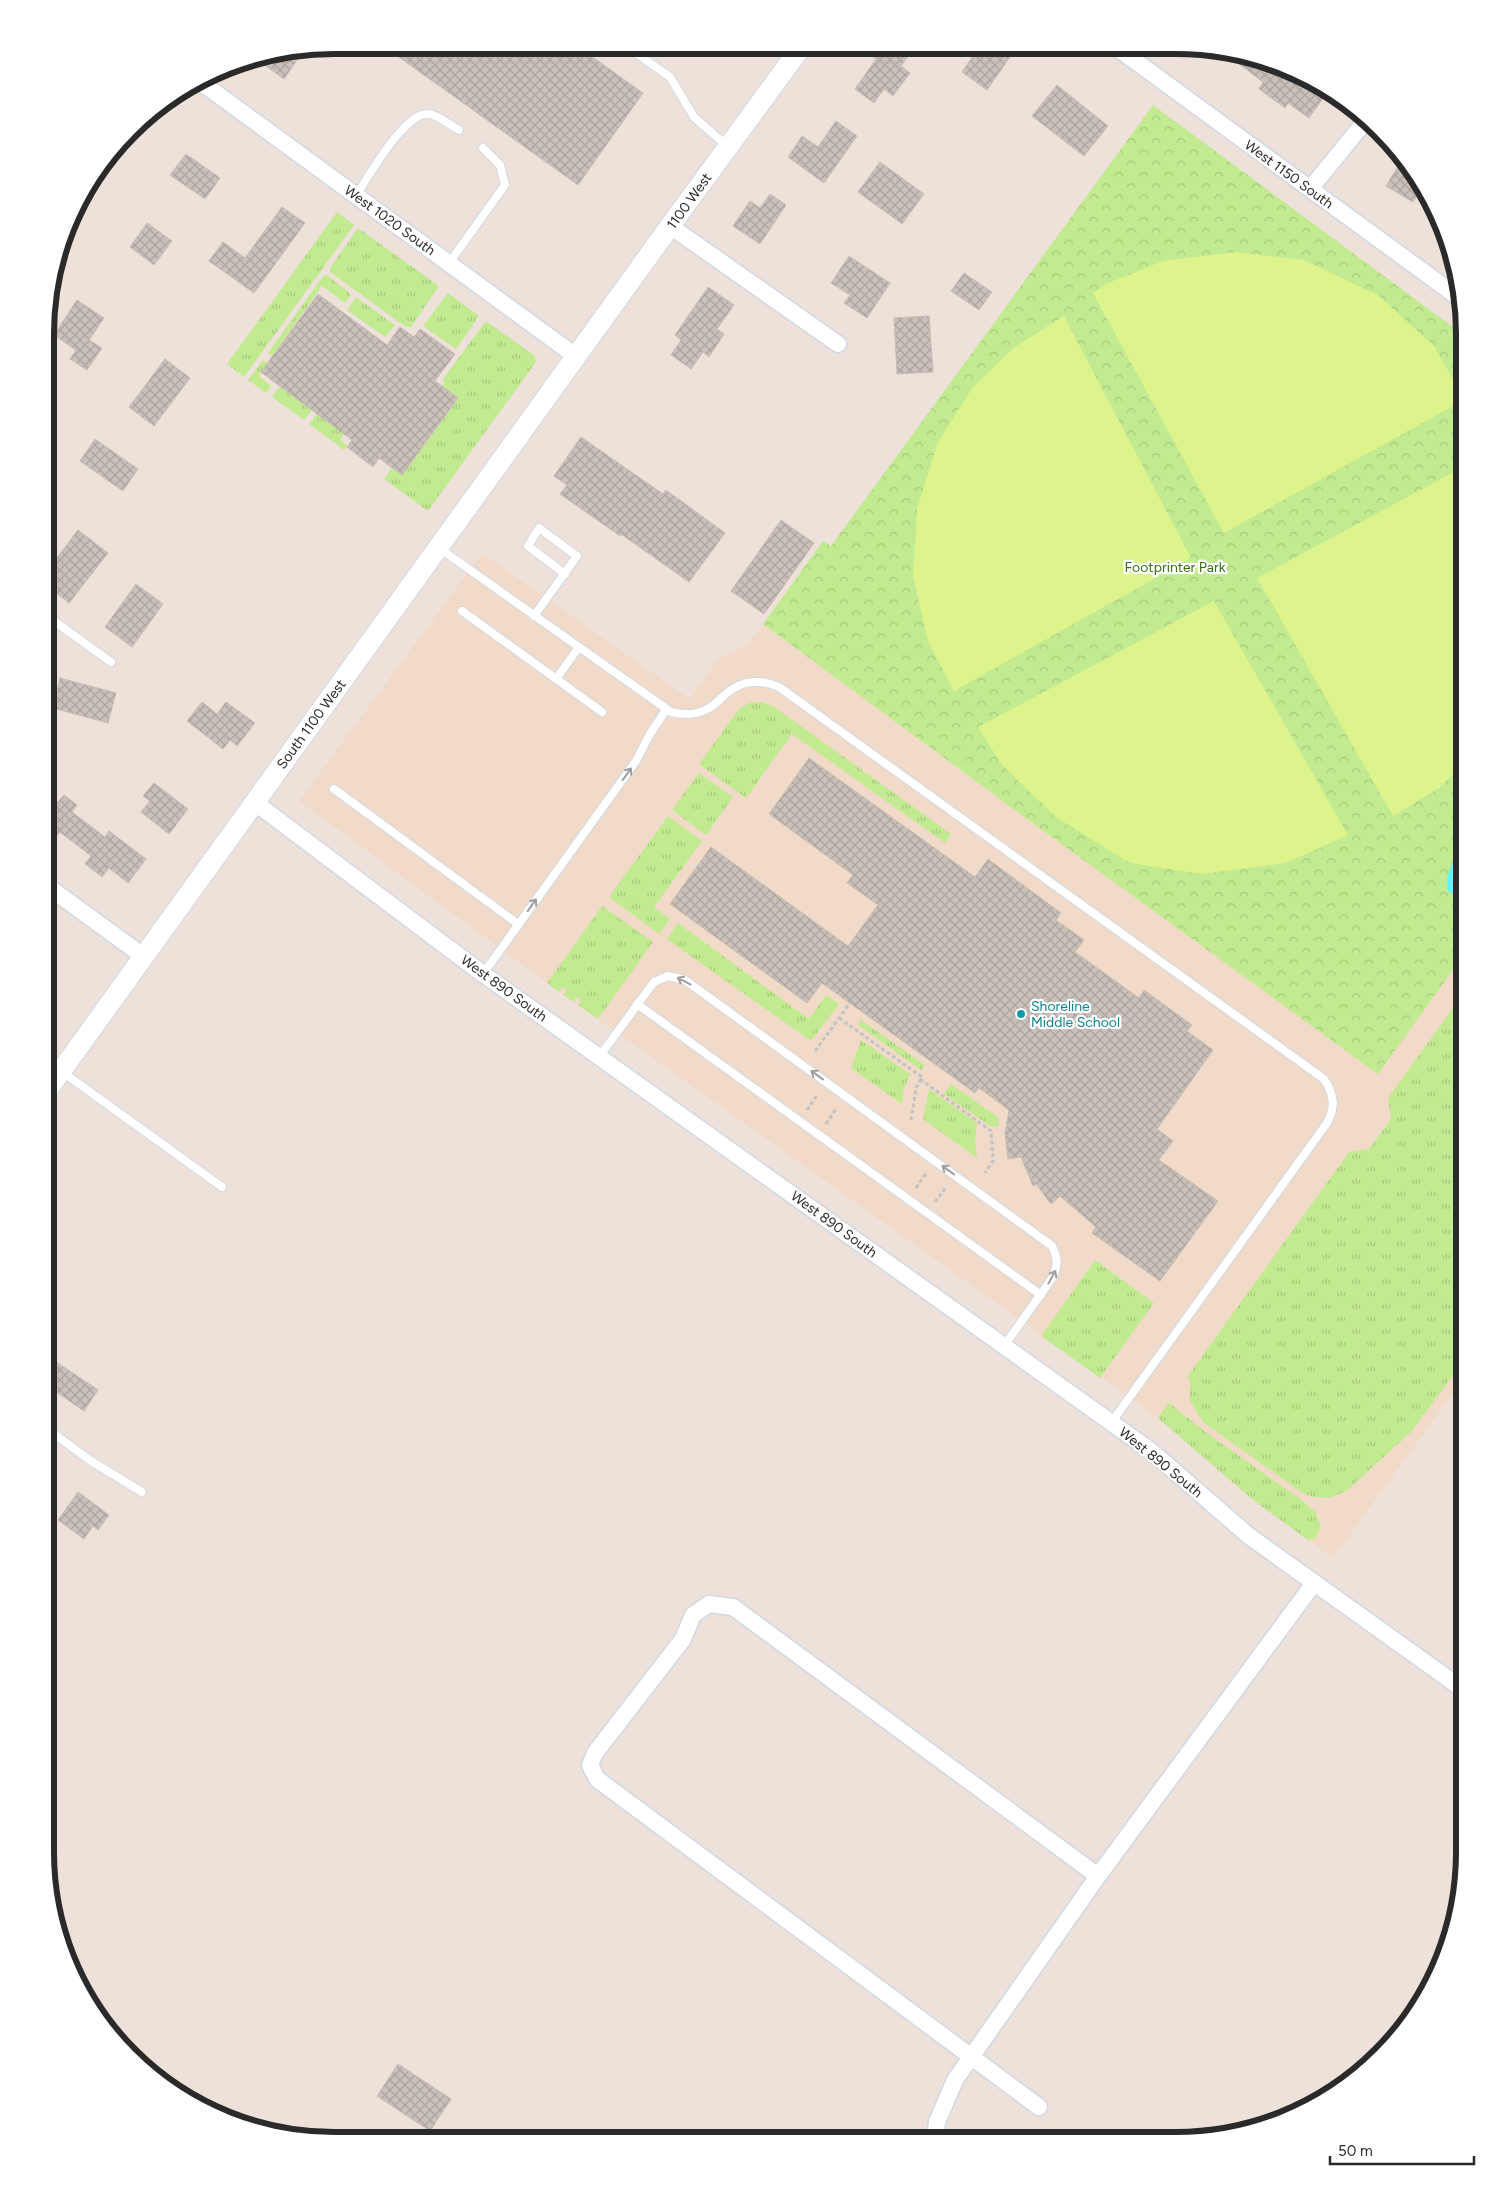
<svg xmlns="http://www.w3.org/2000/svg" width="1510" height="2186" font-family="Figtree,sans-serif">
<defs>
<pattern id="grass-tufts" width="24" height="20" patternUnits="userSpaceOnUse" patternTransform="scale(1.25)"><rect width="24" height="20" fill="#c2ea91"/><path d="M3 7l-1-3M5 7V3M7 7l1-3M15 17l-1-3M17 17v-4M19 17l1-3" fill="none" stroke="#a7c97d"/></pattern>
<pattern id="park-crowns" width="20" height="18" patternUnits="userSpaceOnUse" patternTransform="scale(1.25)"><rect width="20" height="18" fill="#c2ea91"/><path d="M2 6a3 3 0 1 1 6 0M12 15a3 3 0 1 1 6 0" fill="none" stroke="#a7c97d"/></pattern>
<pattern id="building-cross-hatch" width="8" height="8" patternUnits="userSpaceOnUse" patternTransform="scale(1.25)"><rect width="8" height="8" fill="#c8c0b9"/><path d="M0 0l8 8M0 8l8-8" fill="none" stroke="#aca59f"/></pattern>
</defs>
<rect width="100%" height="100%" fill="#eee1da"/>
<path fill="#f1dbc8" d="M 482,553 L 690,699 L 719,658 L 748,644 L 763,624 L 1378,1073 L 1465,953 L 1465,1377 L 1333,1558 L 1252,1499 L 1158,1418 L 547,983 L 299,801 Z"/>
<path fill="url(#grass-tufts)" d="M 337,212 L 354,225 L 244,377 L 227,364 Z
M 358,228 L 439,286 L 411,327 L 406,327 L 330,272 L 330,268 Z
M 327,275 L 351,294 L 345,303 L 322,286 L 272,356 L 268,353 L 323,276 Z
M 448,293 L 479,316 L 456,349 L 423,326 Z
M 356,297 L 395,325 L 385,337 L 347,310 Z
M 486,321 L 535,356 L 536,362 L 428,511 L 384,479 L 392,468 L 402,475 L 458,399 L 442,386 L 445,382 L 442,380 Z
M 263,360 L 268,363 L 259,376 L 271,386 L 266,393 L 248,380 Z
M 280,386 L 312,410 L 304,420 L 272,397 Z
M 317,414 L 344,434 L 340,440 L 348,446 L 344,450 L 309,424 Z
M 761,702 L 773,706 L 951,834 L 945,843 L 792,734 L 746,798 L 699,764 L 739,709 L 749,703 Z
M 699,773 L 733,797 L 706,835 L 672,810 Z
M 668,816 L 702,841 L 654,907 L 670,919 L 659,934 L 609,897 Z
M 602,906 L 653,942 L 598,1019 L 578,1005 L 581,1000 L 577,997 L 573,1002 L 564,995 L 567,990 L 563,987 L 559,992 L 547,983 Z
M 678,923 L 809,1019 L 826,995 L 839,1004 L 811,1041 L 667,939 Z
M 1465,991 L 1465,1359 L 1411,1432 L 1352,1486 L 1346,1491 L 1330,1498 L 1314,1497 L 1301,1492 L 1203,1422 L 1190,1401 L 1190,1379 L 1187,1377 L 1349,1152 L 1369,1149 L 1391,1119 L 1388,1098 Z
M 861,1020 L 925,1065 L 921,1070 L 858,1025 Z
M 861,1040 L 910,1074 L 904,1089 L 902,1104 L 851,1068 Z
M 951,1084 L 999,1118 L 998,1127 L 990,1126 L 944,1094 Z
M 929,1089 L 977,1123 L 975,1142 L 977,1158 L 923,1119 Z
M 1095,1260 L 1154,1303 L 1100,1378 L 1041,1336 Z
M 1169,1403 L 1207,1433 L 1303,1501 L 1316,1513 L 1321,1527 L 1314,1540 L 1311,1538 L 1309,1541 L 1252,1499 L 1158,1418 Z"/>
<path fill="url(#park-crowns)" d="M 1153,105 L 1465,336 L 1465,953 L 1378,1074 L 1023,816 L 763,624 L 823,541 L 831,546 Z"/>
<path fill="#ddf38b" d="M 1236,252 L 1304,260 L 1379,296 L 1435,347 L 1464,400 L 1224,533 L 1093,293 L 1108,283 L 1163,261 Z
M 1064,316 L 1191,558 L 954,691 L 928,641 L 913,576 L 917,509 L 938,442 L 973,387 L 1016,346 Z
M 1465,466 L 1465,762 L 1439,788 L 1393,816 L 1257,578 Z
M 1214,601 L 1348,835 L 1286,863 L 1203,874 L 1130,863 L 1057,818 L 1002,765 L 978,727 Z"/>
<path fill="#62f3fb" d="M 1463,846 L 1465,846 L 1465,894 L 1453,895 L 1447,889 C 1446,873 1453,859 1463,846 Z"/>
<path fill="url(#building-cross-hatch)" stroke="#c9bdb4" d="M 382,45 L 577,46 L 643,93 L 578,185 Z
M 858,46 L 903,47 L 911,52 L 901,66 L 910,73 L 893,96 L 884,89 L 874,103 L 855,89 L 876,59 Z
M 979,47 L 1017,47 L 987,90 L 962,72 Z
M 1219,49 L 1287,67 L 1328,91 L 1309,118 L 1288,103 L 1285,108 L 1259,89 L 1263,82 Z
M 304,50 L 284,79 L 255,58 Z
M 1057,85 L 1108,126 L 1084,156 L 1032,116 Z
M 836,121 L 857,136 L 824,183 L 788,157 L 802,136 L 818,147 Z
M 186,154 L 220,178 L 205,199 L 170,175 Z
M 1403,158 L 1422,187 L 1413,202 L 1386,186 Z
M 880,162 L 924,194 L 902,224 L 858,192 Z
M 770,194 L 786,205 L 760,244 L 733,226 L 750,201 L 760,208 Z
M 282,207 L 305,223 L 254,293 L 209,261 L 223,242 L 245,258 Z
M 147,223 L 172,241 L 154,265 L 130,247 Z
M 849,256 L 890,283 L 867,318 L 844,303 L 850,295 L 831,283 Z
M 964,273 L 992,292 L 979,310 L 951,291 Z
M 708,287 L 734,305 L 717,329 L 724,334 L 709,357 L 703,352 L 691,369 L 671,355 L 681,340 L 675,335 Z
M 318,294 L 387,345 L 400,327 L 414,337 L 420,329 L 455,354 L 435,381 L 458,398 L 402,475 L 379,458 L 373,467 L 347,447 L 352,440 L 261,372 Z
M 77,300 L 104,318 L 89,340 L 102,348 L 87,370 L 70,359 L 76,350 L 54,335 Z
M 929,316 L 933,372 L 897,374 L 894,318 Z
M 165,359 L 190,378 L 154,426 L 129,407 Z
M 581,437 L 663,494 L 666,490 L 725,533 L 689,582 L 621,534 L 620,536 L 560,494 L 567,485 L 554,476 Z
M 95,439 L 138,469 L 123,491 L 80,461 Z
M 781,520 L 814,543 L 764,614 L 731,591 Z
M 78,530 L 108,553 L 69,603 L 47,586 L 47,571 Z
M 136,584 L 163,604 L 132,647 L 105,627 Z
M 60,678 L 116,693 L 108,723 L 53,708 Z
M 202,702 L 217,714 L 226,702 L 255,723 L 237,746 L 230,740 L 223,749 L 187,721 Z
M 809,758 L 975,877 L 988,859 L 1061,913 L 1056,920 L 1084,940 L 1075,952 L 1139,998 L 1144,990 L 1192,1025 L 1187,1031 L 1213,1050 L 1157,1129 L 1173,1141 L 1159,1160 L 1218,1201 L 1160,1281 L 1092,1233 L 1096,1227 L 1060,1196 L 1051,1204 L 1036,1184 L 1033,1186 L 1021,1157 L 1008,1159 L 1005,1133 L 1009,1110 L 979,1088 L 975,1093 L 822,983 L 807,1003 L 670,904 L 711,847 L 848,946 L 878,905 L 847,883 L 853,875 L 769,814 Z
M 154,783 L 188,809 L 169,834 L 141,812 L 150,801 L 143,796 Z
M 47,793 L 58,802 L 64,795 L 77,805 L 72,812 L 105,837 L 109,831 L 146,859 L 128,883 L 109,868 L 102,877 L 85,864 L 91,856 L 60,832 L 55,838 L 47,831 Z
M 46,1355 L 98,1390 L 84,1411 L 46,1385 Z
M 78,1492 L 109,1515 L 98,1530 L 93,1526 L 84,1539 L 58,1520 Z
M 398,2064 L 451,2099 L 430,2131 L 377,2096 Z"/>
<g fill="none" stroke-linecap="round" stroke-linejoin="round">
<defs>
<path id="service" d="M 626,46 L 670,77 L 694,117 L 727,146
M 356,196 C 368,177 405,112 428,114 C 437,114 451,126 459,130
M 449,263 L 505,185 L 500,165 L 483,148
M 439,548 L 671,712 C 683,715 698,715 709,708 C 716,704 721,698 727,693 C 742,680 762,679 779,687 L 1324,1079 C 1334,1094 1336,1107 1327,1123 L 1111,1423
M 462,611 L 602,712
M 47,616 L 111,662
M 534,616 L 577,556 L 539,528 L 528,546 L 565,574
M 556,679 L 579,647
M 334,789 L 518,924
M 483,974 L 636,761 L 650,734 L 666,710
M 637,1004 L 1041,1295
M 599,1057 L 654,982 L 668,976 L 685,980 L 1052,1246 C 1058,1258 1058,1265 1053,1277 L 1004,1346
M 61,1071 L 222,1187
M 46,1428 L 91,1461 L 142,1492"/>
<path id="minor" d="M 1116,47 L 1462,300
M 202,83 L 577,357
M 1310,189 L 1367,119
M 670,226 L 838,344
M 254,802 L 483,974 L 1151,1451 L 1249,1536 L 1464,1690
M 47,886 L 143,956
M 1039,2107 L 597,1779 L 590,1765 L 595,1753 L 683,1639 L 693,1615 L 709,1604 L 733,1607 L 1098,1876
M 935,2140 L 937,2122 L 955,2080 L 1098,1876 L 1314,1583"/>
<path id="tertiary" d="M 46,1092 L 670,226 L 802,46"/>
</defs>
<use href="#service" stroke="#cfd8e5" stroke-width="10"/>
<use href="#minor" stroke="#cfd8e5" stroke-width="19"/>
<use href="#tertiary" stroke="#cfd8e5" stroke-width="22"/>
<path stroke="#c3c3c3" stroke-width="3" stroke-dasharray="4 2.5" stroke-linecap="butt" d="M 839,1018 L 922,1077 L 916,1088 L 911,1120
M 815,1051 L 850,1003
M 920,1079 L 991,1131 L 993,1161 L 985,1173
M 807,1110 L 817,1095
M 826,1124 L 836,1109
M 916,1188 L 926,1173
M 935,1202 L 946,1187"/>
<use href="#service" stroke="#fff" stroke-width="8"/>
<use href="#minor" stroke="#fff" stroke-width="16"/>
<use href="#tertiary" stroke="#fff" stroke-width="20"/>
</g>
<defs><path id="oneway-shaft" d="M-6 0H5M1.5-3L5.5 0L1.5 3" fill="none" stroke-width="1.6" stroke-linecap="round" stroke-linejoin="round" transform="scale(1.25)"/></defs>
<g stroke="#9f9f9f">
<use href="#oneway-shaft" transform="translate(627 774) rotate(-54)"/>
<use href="#oneway-shaft" transform="translate(532 905) rotate(-54)"/>
<use href="#oneway-shaft" transform="translate(684 981) rotate(-152)"/>
<use href="#oneway-shaft" transform="translate(817 1075) rotate(-144)"/>
<use href="#oneway-shaft" transform="translate(948 1170) rotate(-144)"/>
<use href="#oneway-shaft" transform="translate(1052 1277) rotate(-61)"/>
</g>
<circle fill="#0f9aa8" stroke="#fff" stroke-width="2" cx="1021" cy="1014" r="5"/>
<g text-anchor="middle" stroke-width="4.5" stroke-linejoin="round" paint-order="stroke">
<g font-size="14" fill="#2a2a2a" stroke="#fff">
<text transform="translate(1289 174) rotate(36)" y="5">West 1150 South</text>
<text transform="translate(689 201) rotate(-54)" y="5">1100 West</text>
<text transform="translate(390 220) rotate(36)" y="5">West 1020 South</text>
<text transform="translate(311 724) rotate(-54)" y="5">South 1100 West</text>
<text transform="translate(504 988) rotate(36)" y="5">West 890 South</text>
<text transform="translate(834 1224) rotate(36)" y="5">West 890 South</text>
<text transform="translate(1161 1462) rotate(39)" y="5">West 890 South</text>
</g>
<g font-size="14" fill="#396f12" stroke="#fff">
<text x="1175" y="572">Footprinter Park</text>
</g>
<g font-size="14" fill="#0d838f" stroke="#fff" text-anchor="start">
<text x="1031" y="1011">Shoreline<tspan x="1031" dy="16">Middle School</tspan></text>
</g>
</g>
<path d="M0 0H1510V2186H0ZM334 54H1176A280 280 0 0 1 1456 334V1852A280 280 0 0 1 1176 2132H334A280 280 0 0 1 54 1852V334A280 280 0 0 1 334 54Z" fill="#fff" fill-rule="evenodd"/>
<path fill="none" stroke="#2a2a2a" stroke-width="6" d="M334 54H1176A280 280 0 0 1 1456 334V1852A280 280 0 0 1 1176 2132H334A280 280 0 0 1 54 1852V334A280 280 0 0 1 334 54Z"/>
<path d="M1330 2156v8h144v-8" fill="none" stroke="#2a2a2a" stroke-width="2.5"/>
<text x="1338" y="2156" font-size="15" fill="#2a2a2a" stroke="#ffffff" stroke-width="4" paint-order="stroke">50 m</text>
</svg>
